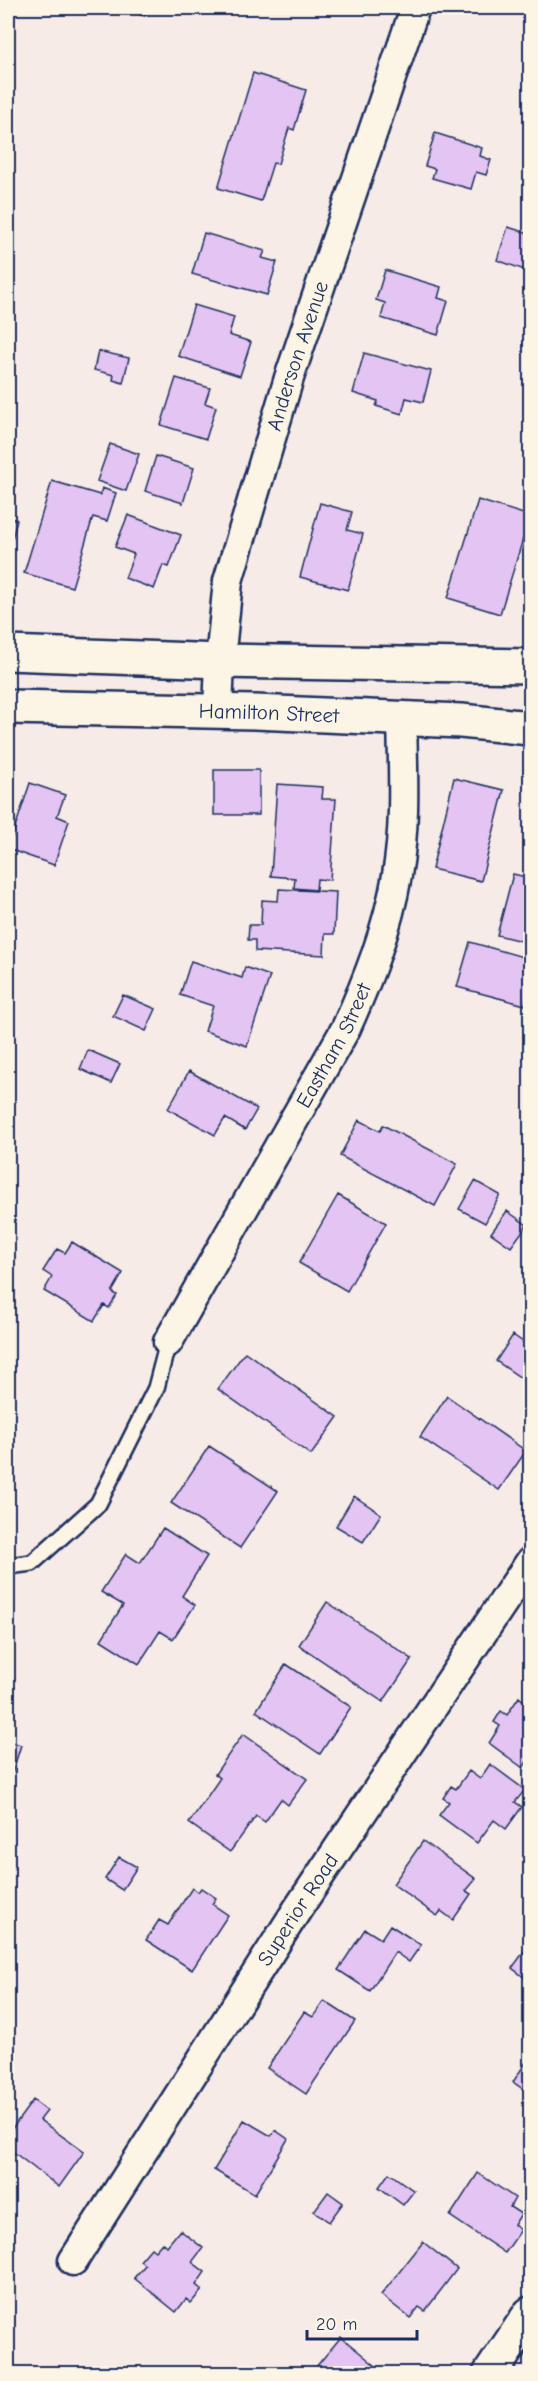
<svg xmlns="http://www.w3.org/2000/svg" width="538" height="2381" font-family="'Comic Neue',sans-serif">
<rect width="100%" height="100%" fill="#f7ebe8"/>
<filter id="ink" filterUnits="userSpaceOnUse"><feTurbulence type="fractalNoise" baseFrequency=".0167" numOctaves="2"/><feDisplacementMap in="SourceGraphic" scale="12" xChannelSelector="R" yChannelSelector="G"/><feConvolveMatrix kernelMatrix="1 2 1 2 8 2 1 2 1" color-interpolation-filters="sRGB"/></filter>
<g filter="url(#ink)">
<path fill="#e3c4f2" stroke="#1b2f5e" stroke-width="1.5" d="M 115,8 L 147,8 L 145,16 Z
M 253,73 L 306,90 L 294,130 L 289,128 L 278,164 L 273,163 L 261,201 L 218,188 Z
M 435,133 L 482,148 L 480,156 L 491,160 L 486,175 L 476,172 L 471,189 L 432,178 L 435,169 L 425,166 Z
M 508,227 L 530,234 L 530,272 L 497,260 Z
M 204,233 L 265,251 L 262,258 L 277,262 L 267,295 L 192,274 Z
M 385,270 L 441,287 L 438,298 L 448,301 L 438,335 L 381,318 L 385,303 L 376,300 Z
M 194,305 L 234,317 L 229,335 L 251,342 L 240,376 L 178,356 Z
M 98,351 L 129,358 L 123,383 L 113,380 L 114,375 L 94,370 Z
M 364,353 L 431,371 L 423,402 L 406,398 L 402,414 L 376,406 L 378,401 L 353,393 Z
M 176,378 L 210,388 L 205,403 L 216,407 L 206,439 L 161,425 Z
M 110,444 L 139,454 L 126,491 L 97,481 Z
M 156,456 L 194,468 L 183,503 L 145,491 Z
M 52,481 L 100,495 L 102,488 L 116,493 L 107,521 L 93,517 L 72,587 L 24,573 Z
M 478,500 L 530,516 L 500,614 L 448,598 Z
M 320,503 L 352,512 L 347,530 L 363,534 L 348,590 L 300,577 Z
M 128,515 L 181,535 L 169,567 L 163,565 L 154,589 L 125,578 L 134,554 L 115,547 Z
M 8,517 L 17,520 L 8,554 Z
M 214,770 L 259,770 L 259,815 L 214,815 Z
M 454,778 L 504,790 L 481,881 L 432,869 Z
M 30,783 L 65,795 L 57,816 L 69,821 L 54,865 L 8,849 Z
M 277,784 L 323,787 L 322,799 L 336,799 L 330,880 L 317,879 L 316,890 L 294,888 L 295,878 L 271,876 Z
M 513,874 L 530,878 L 530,943 L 497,935 Z
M 279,889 L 336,892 L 334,934 L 325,934 L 324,955 L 255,951 L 255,940 L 248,940 L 249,925 L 261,925 L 262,900 L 278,901 Z
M 470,942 L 530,959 L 530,984 L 525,1005 L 457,987 Z
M 191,961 L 242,978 L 245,967 L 270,976 L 247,1046 L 205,1031 L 213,1006 L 180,995 Z
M 123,995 L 156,1009 L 146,1031 L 113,1016 Z
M 88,1050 L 120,1064 L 111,1083 L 80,1069 Z
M 189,1071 L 257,1109 L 245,1130 L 225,1118 L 215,1135 L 168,1109 Z
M 359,1120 L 380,1131 L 383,1125 L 457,1164 L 435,1206 L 340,1156 Z
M 475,1181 L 500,1195 L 485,1223 L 459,1209 Z
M 338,1195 L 386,1223 L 347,1291 L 299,1263 Z
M 507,1211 L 527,1225 L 511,1247 L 491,1233 Z
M 72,1242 L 123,1273 L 112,1292 L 117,1295 L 109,1308 L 104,1305 L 94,1321 L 44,1291 L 52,1277 L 43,1271 L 57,1249 L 65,1253 Z
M 513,1335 L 530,1347 L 530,1384 L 496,1361 Z
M 245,1352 L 338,1417 L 311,1455 L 218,1389 Z
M 447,1396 L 526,1451 L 499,1490 L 420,1437 Z
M 209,1446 L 278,1491 L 240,1548 L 171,1503 Z
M 354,1496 L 381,1514 L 363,1542 L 336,1526 Z
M 163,1528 L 207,1556 L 182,1596 L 195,1605 L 173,1639 L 160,1631 L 139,1664 L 101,1640 L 123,1605 L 101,1592 L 126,1554 L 140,1563 Z
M 327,1602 L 412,1659 L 383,1702 L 299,1645 Z
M 286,1664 L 351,1707 L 320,1754 L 256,1711 Z
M 519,1697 L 527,1704 L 530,1700 L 530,1757 L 523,1768 L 489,1743 L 500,1726 L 494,1722 L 501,1711 L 507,1715 Z
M 243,1734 L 307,1779 L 288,1805 L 281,1799 L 265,1822 L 256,1816 L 230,1852 L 189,1823 L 220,1778 L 215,1774 Z
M 8,1741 L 21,1745 L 11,1777 L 8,1775 Z
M 490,1764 L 525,1790 L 515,1802 L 522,1807 L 506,1829 L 494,1820 L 477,1843 L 439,1815 L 449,1802 L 443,1798 L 451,1786 L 456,1789 L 469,1771 L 480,1779 Z
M 423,1841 L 476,1879 L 466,1891 L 471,1894 L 453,1920 L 441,1911 L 437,1916 L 393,1884 Z
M 119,1857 L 137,1867 L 122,1890 L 105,1879 Z
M 192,1888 L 198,1892 L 201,1888 L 216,1898 L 212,1904 L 228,1915 L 192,1970 L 146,1940 L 159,1920 L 168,1925 Z
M 390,1925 L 421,1945 L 409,1962 L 395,1952 L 370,1991 L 338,1970 L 365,1929 L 381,1939 Z
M 526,1949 L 530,1952 L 529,1981 L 512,1968 Z
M 324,2001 L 355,2021 L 306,2094 L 267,2068 L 304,2012 L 313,2017 Z
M 530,2056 L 530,2094 L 513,2082 Z
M 33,2100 L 47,2111 L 40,2120 L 84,2152 L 59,2187 L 8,2148 L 8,2134 Z
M 244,2120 L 271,2136 L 275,2130 L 288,2139 L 255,2194 L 214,2170 Z
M 389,2173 L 414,2191 L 403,2205 L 379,2187 Z
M 478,2173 L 515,2198 L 510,2207 L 521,2214 L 514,2225 L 521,2230 L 505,2253 L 450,2216 Z
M 328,2192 L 343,2203 L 329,2222 L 314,2211 Z
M 180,2230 L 203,2248 L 192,2262 L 205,2272 L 196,2285 L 202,2290 L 191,2303 L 186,2299 L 176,2312 L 134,2278 L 145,2265 L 140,2261 L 151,2248 L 155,2251 L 162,2243 L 167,2246 Z
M 423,2242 L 457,2269 L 425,2311 L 419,2307 L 410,2318 L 381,2295 Z
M 341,2337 L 376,2366 L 370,2374 L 310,2374 Z"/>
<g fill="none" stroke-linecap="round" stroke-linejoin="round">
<defs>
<path id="lane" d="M 8,1566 L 32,1563 L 98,1504 L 156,1388 L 168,1342"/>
<g id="street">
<path id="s1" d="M 218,711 L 220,661 L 228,581 L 289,378 L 415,8"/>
<path id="s2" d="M 168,1342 L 346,1028 C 368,979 388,929 397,875 C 406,824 403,771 402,718"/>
<path id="s3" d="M 73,2261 L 297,1910 L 530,1562"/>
</g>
<g id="secondary">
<path d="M 8,653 L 220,661 L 530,666"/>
<path id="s4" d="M 8,707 L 255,712 L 461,721 L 530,728"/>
<path d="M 490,2374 L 530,2314"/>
</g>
</defs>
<use href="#lane" stroke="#1b2f5e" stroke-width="20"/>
<use href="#street" stroke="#1b2f5e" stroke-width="33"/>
<use href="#secondary" stroke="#1b2f5e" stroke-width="38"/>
<use href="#lane" stroke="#fcf5e5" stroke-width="15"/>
<use href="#street" stroke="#fcf5e5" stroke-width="28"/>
<use href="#secondary" stroke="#fcf5e5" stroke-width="33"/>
</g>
</g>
<g text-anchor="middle" stroke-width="4.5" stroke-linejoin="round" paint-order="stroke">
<g font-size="21" fill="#1b2f5e" stroke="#fcf5e5">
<text dy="7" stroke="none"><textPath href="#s1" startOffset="366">Anderson Avenue</textPath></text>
<text dy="7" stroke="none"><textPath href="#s4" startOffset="261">Hamilton Street</textPath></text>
<text dy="7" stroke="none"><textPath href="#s2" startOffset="340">Eastham Street</textPath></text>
<text dy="7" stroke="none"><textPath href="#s3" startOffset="417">Superior Road</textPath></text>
</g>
</g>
<rect width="538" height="2381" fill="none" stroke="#fcf5e5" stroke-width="30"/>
<rect x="15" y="15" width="508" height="2351" fill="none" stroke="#1b2f5e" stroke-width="2" filter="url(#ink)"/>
<path d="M307 2330v9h110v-9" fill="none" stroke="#1b2f5e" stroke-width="3"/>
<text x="316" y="2330" font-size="18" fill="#1b2f5e" stroke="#fcf5e5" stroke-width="4.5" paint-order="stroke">20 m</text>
</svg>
